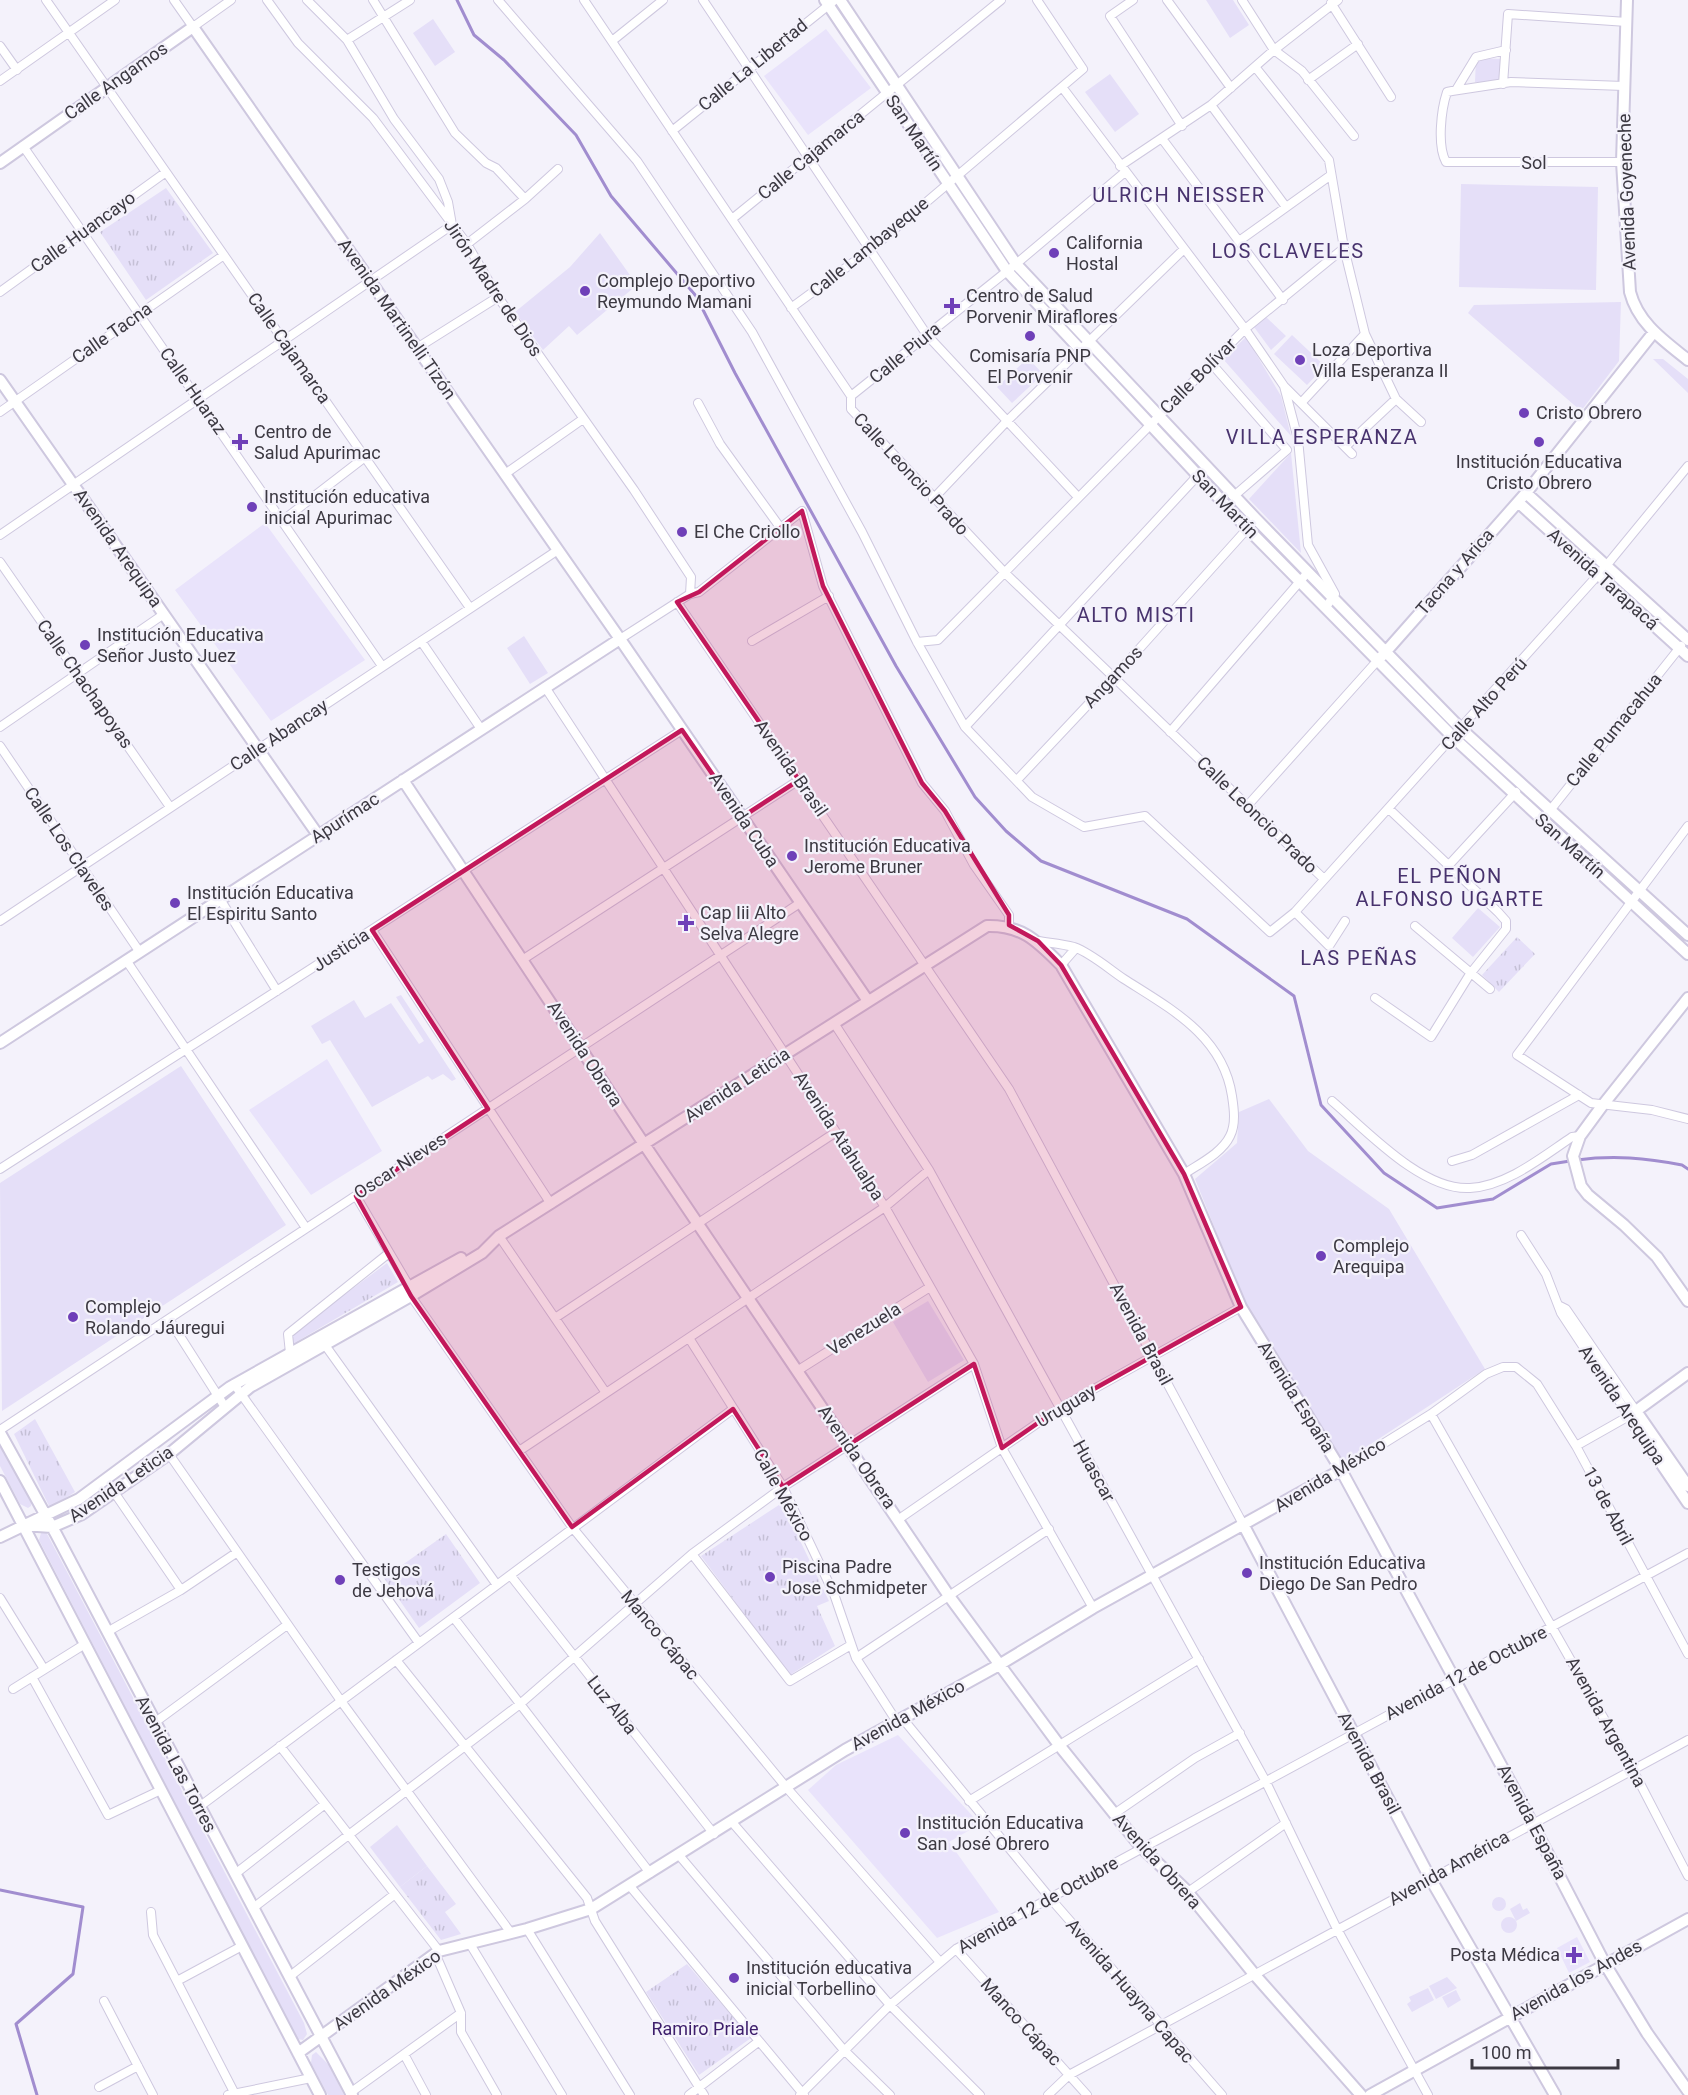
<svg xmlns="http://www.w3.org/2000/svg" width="1688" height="2095" font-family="Roboto,sans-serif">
<defs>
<pattern id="park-tufts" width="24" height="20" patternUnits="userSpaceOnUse" patternTransform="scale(1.5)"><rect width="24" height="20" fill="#e5dff8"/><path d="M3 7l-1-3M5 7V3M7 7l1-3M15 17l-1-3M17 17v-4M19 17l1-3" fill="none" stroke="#c5c0d6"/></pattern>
</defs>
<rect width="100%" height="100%" fill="#f4f2fb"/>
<path fill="#e9e3fb" d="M 826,29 L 871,88 L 808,135 L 764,76 Z
M 265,523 L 365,660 L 271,721 L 175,590 Z
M 327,1059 L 382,1151 L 311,1195 L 249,1110 Z
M 898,1735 L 980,1824 L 949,1842 L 999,1912 L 937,1938 L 808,1790 L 836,1765 Z
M 1577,1937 L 1590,1962 L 1569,1973 L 1557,1948 Z"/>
<path fill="#e5dff8" d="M 1206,0 L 1233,0 L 1249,25 L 1230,38 Z
M 433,19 L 455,52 L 435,66 L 413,33 Z
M 1476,58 L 1503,59 L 1503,82 L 1475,82 Z
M 1110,74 L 1139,114 L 1115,132 L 1085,92 Z
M 1461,184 L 1598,187 L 1596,290 L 1459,287 Z
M 600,233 L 637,285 L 577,335 L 569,326 L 543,350 L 515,312 L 570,267 Z
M 1621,302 L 1619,361 L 1581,411 L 1468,313 L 1474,305 Z
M 1266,317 L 1286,336 L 1271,350 L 1254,327 Z
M 1292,335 L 1325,366 L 1307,385 L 1274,354 Z
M 1246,337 L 1281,396 L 1291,436 L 1223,359 Z
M 1028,358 L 1043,374 L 1012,403 L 997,387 Z
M 1653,359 L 1663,359 L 1688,379 L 1688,393 Z
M 1291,453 L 1301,553 L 1249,499 Z
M 524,636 L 548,673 L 530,684 L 507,648 Z
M 1478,908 L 1500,927 L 1473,957 L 1452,938 Z
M 401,995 L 456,1079 L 452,1081 L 443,1074 L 432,1080 L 428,1076 L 372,1107 L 330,1040 L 322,1044 L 311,1026 L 354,1000 L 365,1018 L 391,1003 L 419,1044 L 424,1041 L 396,997 Z
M 181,1066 L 286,1225 L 2,1411 L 0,1183 Z
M 1269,1099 L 1308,1151 L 1389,1209 L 1485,1369 L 1342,1463 L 1245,1303 L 1195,1179 L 1237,1143 L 1239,1112 Z
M 928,1301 L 964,1360 L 928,1382 L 893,1322 Z
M 0,1438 L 32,1499 L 31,1506 L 28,1508 L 20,1504 L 0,1466 Z
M 45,1530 L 304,2023 L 307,2034 L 303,2040 L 297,2039 L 39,1540 L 41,1533 Z
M 397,1825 L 427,1866 L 400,1887 L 370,1847 Z
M1492 1904a7 7 0 1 1 14 0a7 7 0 1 1-14 0Z
M 1520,1903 L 1523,1910 L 1527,1908 L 1530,1913 L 1516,1921 L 1510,1909 Z
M1501 1925a8 8 0 1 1 16 0a8 8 0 1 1-16 0Z
M 1447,1977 L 1457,1988 L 1436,1999 L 1429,1986 Z
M 1428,1988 L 1434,2000 L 1412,2012 L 1407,2004 L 1411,2001 L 1409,1997 Z
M 1456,1990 L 1461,2000 L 1448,2008 L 1442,1997 Z
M 316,2052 L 329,2065 L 344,2095 L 328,2095 L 311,2063 L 312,2055 Z"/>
<path fill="url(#park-tufts)" d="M 166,188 L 213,253 L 146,300 L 100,232 Z
M 1517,937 L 1535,954 L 1499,992 L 1482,975 Z
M 387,1263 L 398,1282 L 291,1345 L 289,1336 Z
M 35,1419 L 75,1492 L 50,1508 L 14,1434 Z
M 782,1503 L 829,1601 L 817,1606 L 835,1646 L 790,1675 L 701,1556 Z
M 446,1534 L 480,1583 L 419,1628 L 384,1578 Z
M 427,1866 L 456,1904 L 445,1912 L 461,1934 L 441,1940 L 400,1887 Z
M 687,1964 L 751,2038 L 699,2075 L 646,1992 Z"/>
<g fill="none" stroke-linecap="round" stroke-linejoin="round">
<path stroke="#a18dcf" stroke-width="3" d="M 457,0 L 474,35 L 504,60 L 576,135 L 611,196 L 696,296 L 735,373 L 896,666 L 975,797 L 1006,831 L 1041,861 L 1187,919 L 1294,996 L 1321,1105 L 1384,1173 L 1437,1208 L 1493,1199 L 1551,1164 L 1570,1161
M 1577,1160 C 1614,1155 1646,1158 1682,1165 L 1688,1169
M 0,1890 L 83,1907 L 73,1974 L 16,2024 L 37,2095"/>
<defs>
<path id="street" d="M 46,0 L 470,608
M 174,0 L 193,27 L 231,0
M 267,0 L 298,43 L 373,118 L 467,244 L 498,297 L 634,490 L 691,577 L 690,594
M 373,0 L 455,133 L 486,163 L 496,168 L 525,199
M 498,0 L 637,161 L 752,332 L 862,532 L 917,642 L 965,727 L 1032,797 L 1084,827 L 1145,816 L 1270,932 L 1295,912 L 1606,566 L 1688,466
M 584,0 L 851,396 L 851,409 L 1005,573 L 1324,879
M 703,0 L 927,335 L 1078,497
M 1133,0 L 1110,16 L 1182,126
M 1167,0 L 1231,88
M 1242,0 L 1274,50 L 1302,71 L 1354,136
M 1331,3 L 1391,97
M 347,40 L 410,0
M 612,41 L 663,0
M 0,46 L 17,70
M 1256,68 L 1329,160 L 1344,248 L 1365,334 L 1396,399 L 1421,422
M 1308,80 L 1358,44
M 0,81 L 115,0
M 1503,84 L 1508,14 L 1627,22
M 1062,87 L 1245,329 L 1284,386 L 1298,439 L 1308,545 L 1335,594 L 1326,607
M 1456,90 L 1476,57 L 1506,50
M 1211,105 L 1286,207
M 672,131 L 835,0
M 1163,140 L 1283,300
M 23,146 L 382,666
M 1622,162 L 1446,162 C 1437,146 1441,110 1447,92 L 1452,91 L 1511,82 L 1624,86
M 1120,166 L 1211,105 L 1274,50 L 1338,0
M 732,219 L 1001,0
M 1239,241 L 1331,175
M 467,244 L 525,199 L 558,169
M 0,292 L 166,172
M 791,308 L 870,250 L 1083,69 L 1037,0
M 417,348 L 498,297
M 1211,363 L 1287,450 L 1234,496
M 1285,387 L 1352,454
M 851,396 L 1016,264 L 1125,172
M 1302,402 L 1365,334
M 698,403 L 720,444 L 782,530
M 0,412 L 224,255
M 1346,446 L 1396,399
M 505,474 L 583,419
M 933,499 L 1007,421 L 1184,249
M 282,521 L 365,457
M 0,535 L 452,225 L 448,202 L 439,179 L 394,119 L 347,40 L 307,0
M 0,562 L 170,807
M 677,602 L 1009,1089 L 1244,1526
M 620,639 L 690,594 L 699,592 L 802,511 L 823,586 L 922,783 L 945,811 L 974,865 L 1009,915 L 1009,925
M 421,641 L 481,729
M 752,641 L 829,596
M 917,642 L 938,640 L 1245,329 L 1344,248
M 545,687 L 885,1207 L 974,1364 L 1002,1448 L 1093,1608
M 0,727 L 164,614
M 965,727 L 1200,473
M 1170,732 L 1308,572
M 0,746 L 139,951
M 1017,780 L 1113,678 L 1256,519
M 1248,805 L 1378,660
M 1548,813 L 1681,646
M 1688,826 L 1517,1055 L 1591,1103 L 1652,1110 L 1688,1119
M 1448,866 L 1516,792
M 220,899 L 277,991
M 1295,912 L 1329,946 L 1345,921
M 0,921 L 558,550
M 1415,926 L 1490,989
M 372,930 L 551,1204
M 1038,941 C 1050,943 1062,944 1074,947 C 1091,953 1109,969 1124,979 C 1171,1009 1223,1036 1232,1096 C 1234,1109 1236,1124 1230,1136 C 1222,1153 1199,1164 1184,1174
M 126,960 L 306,1228
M 522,960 L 799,780
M 1061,965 L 1076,948
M 1375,998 L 1431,1037 L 1470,974 L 1506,929 L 1506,921 L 1498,912 L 1389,809
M 834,1023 L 929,1170 L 1265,1780 L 1337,1929 L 1428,2095
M 1332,1101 C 1366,1130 1422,1191 1470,1188 C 1507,1186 1542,1157 1572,1137 L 1580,1136
M 1452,1161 L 1472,1155 L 1579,1095
M 0,1169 L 682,730
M 356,1196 L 409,1286 L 411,1296 L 572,1527 L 786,1787 L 940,1962
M 1521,1235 L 1546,1274 L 1561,1313 L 1629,1416 L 1576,1446
M 499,1236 L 606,1393
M 1560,1306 L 1566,1309 L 1636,1411
M 555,1318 L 836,1132
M 169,1319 L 225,1407
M 689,1338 L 783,1487 L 834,1594 L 856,1658 L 897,1722
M 325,1345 L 497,1585
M 290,1353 L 288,1334 L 389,1253
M 797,1371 L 930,1287
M 234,1384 L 419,1643
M 1431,1414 L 1632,1768 L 1688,1876
M 0,1430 L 800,903
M 519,1451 L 885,1207 L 929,1170
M 169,1454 L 341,1701 L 511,1933
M 1341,1470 L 1431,1414 L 1486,1374 L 1503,1367 L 1516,1367 L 1537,1384 L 1576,1446 L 1688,1654
M 114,1492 L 181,1590
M 899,1519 L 1058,1409 L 1241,1307
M 692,1554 L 790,1681 L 851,1645
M 511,1576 L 714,1834
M 0,1598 L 44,1669
M 454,1618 L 650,1873
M 107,1632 L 181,1590 L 236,1553
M 856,1658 L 1049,1529
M 396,1660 L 587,1898 L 595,1921 L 704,2095
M 32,1677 L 108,1815 L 161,1790
M 13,1689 L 85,1644
M 903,1719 L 1050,1898 L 1222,2095
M 154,1723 L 287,1625
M 280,1746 L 439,1951
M 969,1801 L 1199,1659
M 199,1807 L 733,1409
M 1114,1814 L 1195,1758 L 1240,1733
M 731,1821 L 890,2005 L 980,2095
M 678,1854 L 843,2049 L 890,2095
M 235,1874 L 325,1804
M 629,1885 L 804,2095
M 1188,1892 L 1286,1823
M 253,1908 L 520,1704 L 692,1554 L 783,1487 L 974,1364
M 151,1912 L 153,1935 L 235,2094
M 527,1929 L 630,2095
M 470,1944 L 562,2095
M 956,1949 L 1087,2095
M 435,1953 L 461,2013 L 461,2032 L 497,2095
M 289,1977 L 395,1894
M 177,1981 L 242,1946
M 104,2001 L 153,2095
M 404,2054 L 426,2095
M 99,2087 L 138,2066
M 350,2093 L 461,2013
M 228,2095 L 311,2078
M 689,2095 L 758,2042
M 800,2095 L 890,2005 L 956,1949 L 1688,1553
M 1048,2095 L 1069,2075 L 1688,1740"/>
<path id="secondary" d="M 825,0 L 1007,271 L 1247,528 L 1454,738 L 1688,954
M 840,0 L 1016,264 L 1256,519 L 1461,729 L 1688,935
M 1627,0 L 1622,162 L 1630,292 C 1638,323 1663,340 1688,360
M 0,163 L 193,27 L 620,639 L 868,1001
M 0,380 L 318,835
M 1526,493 L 1688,640
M 1518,502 L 1688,656
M 1382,656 L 1526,493 L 1654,332
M 403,780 L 644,1144 L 949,1596 L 1059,1745 L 1141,1847 L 1185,1889 L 1254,1974 L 1361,2095
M 1688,998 L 1602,1106 L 1580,1136 L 1573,1156 L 1581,1186 L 1588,1195 L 1624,1225 L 1657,1257 L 1688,1301
M 0,1043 L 620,639
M 1688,1373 L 1629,1416 L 1688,1503
M 1636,1411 L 1688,1486
M 0,1433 L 56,1534 L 352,2095
M 0,1481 L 320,2095
M 23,1525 L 52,1527 L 82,1514 L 169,1454 L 250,1387 L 411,1296 L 482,1253 L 499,1236 L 987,926 C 1022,925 1037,941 1061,965 L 1184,1174 L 1241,1307 L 1341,1470 L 1521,1802 L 1605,1964 L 1647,2033 L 1688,2091
M 1244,1526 L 1430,1878 L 1555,2095
M 0,1537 L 79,1499 L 230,1387 L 461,1258
M 298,2053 L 439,1951 L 527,1929 L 591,1909 L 845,1750 L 999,1665 L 1093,1608 L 1341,1470
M 1370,2095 L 1688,1919"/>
</defs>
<use href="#street" stroke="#cec8df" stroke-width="10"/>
<use href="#secondary" stroke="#cec8df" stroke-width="14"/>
<use href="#street" stroke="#fff" stroke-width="8"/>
<use href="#secondary" stroke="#fff" stroke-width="10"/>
</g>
<path fill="#c2185b" fill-opacity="0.2" stroke="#c2185b" stroke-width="4.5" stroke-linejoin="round" d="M 802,511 L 823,586 L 922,783 L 945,811 L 1009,915 L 1009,925 L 1038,941 L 1061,965 L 1184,1174 L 1241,1307 L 1058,1409 L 1002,1448 L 974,1364 L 783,1487 L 733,1409 L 572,1527 L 411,1296 L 356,1196 L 488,1109 L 372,930 L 682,730 L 742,817 L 799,780 L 677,602 L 699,592 Z"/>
<g fill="#6f40b8" stroke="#f4f2fb" stroke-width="2">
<circle cx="1054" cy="253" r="6"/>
<circle cx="585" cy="291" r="6"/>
<path d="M949 297h6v6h6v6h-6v6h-6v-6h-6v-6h6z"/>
<circle cx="1030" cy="336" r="6"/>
<circle cx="1300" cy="360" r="6"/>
<circle cx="1524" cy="413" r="6"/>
<path d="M237 433h6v6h6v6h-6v6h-6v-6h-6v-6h6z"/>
<circle cx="1539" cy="442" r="6"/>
<circle cx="252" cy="507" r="6"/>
<circle cx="682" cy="532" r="6"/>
<circle cx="85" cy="645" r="6"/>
<circle cx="792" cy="856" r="6"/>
<circle cx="175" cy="903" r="6"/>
<path d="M683 914h6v6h6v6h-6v6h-6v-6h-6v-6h6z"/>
<circle cx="1321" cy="1256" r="6"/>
<circle cx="73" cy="1317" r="6"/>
<circle cx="1247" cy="1573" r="6"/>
<circle cx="770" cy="1577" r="6"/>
<circle cx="340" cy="1580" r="6"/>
<circle cx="905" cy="1833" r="6"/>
<path d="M1571 1946h6v6h6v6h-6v6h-6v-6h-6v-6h6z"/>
<circle cx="734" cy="1978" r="6"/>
</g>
<g text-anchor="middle" stroke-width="4.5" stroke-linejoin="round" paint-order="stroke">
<g font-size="18" fill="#3c3942" stroke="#f4f2fb">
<text transform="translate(753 65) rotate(-39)" y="6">Calle La Libertad</text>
<text transform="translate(116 81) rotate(-35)" y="6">Calle Angamos</text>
<text transform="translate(914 133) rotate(56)" y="6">San Martín</text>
<text transform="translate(811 155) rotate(-39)" y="6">Calle Cajamarca</text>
<text x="1534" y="169">Sol</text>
<text transform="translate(1627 192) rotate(-92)" y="6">Avenida Goyeneche</text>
<text transform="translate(83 232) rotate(-36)" y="6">Calle Huancayo</text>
<text transform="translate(869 247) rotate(-39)" y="6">Calle Lambayeque</text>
<text transform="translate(493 288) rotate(56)" y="6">Jirón Madre de Dios</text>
<text transform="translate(397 319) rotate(55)" y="6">Avenida Martinelli Tizón</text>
<text transform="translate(112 333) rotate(-35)" y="6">Calle Tacna</text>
<text transform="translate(289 348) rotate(55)" y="6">Calle Cajamarca</text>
<text transform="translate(905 353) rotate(-39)" y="6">Calle Piura</text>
<text transform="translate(1198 376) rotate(-45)" y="6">Calle Bolívar</text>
<text transform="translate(193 391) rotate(55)" y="6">Calle Huaraz</text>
<text transform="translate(911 474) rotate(47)" y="6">Calle Leoncio Prado</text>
<text transform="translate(1225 504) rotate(46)" y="6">San Martín</text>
<text transform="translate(118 548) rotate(55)" y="6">Avenida Arequipa</text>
<text transform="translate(1455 572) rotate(-49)" y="6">Tacna y Arica</text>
<text transform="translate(1603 579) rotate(42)" y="6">Avenida Tarapacá</text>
<text transform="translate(1113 677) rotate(-47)" y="6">Angamos</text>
<text transform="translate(85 684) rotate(55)" y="6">Calle Chachapoyas</text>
<text transform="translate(1484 704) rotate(-48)" y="6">Calle Alto Perú</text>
<text transform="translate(1614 730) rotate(-51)" y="6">Calle Pumacahua</text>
<text transform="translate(279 735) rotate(-34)" y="6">Calle Abancay</text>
<text transform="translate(791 768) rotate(55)" y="6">Avenida Brasil</text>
<text transform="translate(1257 815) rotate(44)" y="6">Calle Leoncio Prado</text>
<text transform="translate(345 818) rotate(-33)" y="6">Apurímac</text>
<text transform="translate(744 820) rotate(56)" y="6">Avenida Cuba</text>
<text transform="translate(1570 846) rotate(42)" y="6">San Martín</text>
<text transform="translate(69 849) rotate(56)" y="6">Calle Los Claveles</text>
<text transform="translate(341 950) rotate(-33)" y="6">Justicia</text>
<text transform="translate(585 1054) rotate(57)" y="6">Avenida Obrera</text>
<text transform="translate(737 1085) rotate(-33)" y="6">Avenida Leticia</text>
<text transform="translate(839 1136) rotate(57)" y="6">Avenida Atahualpa</text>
<text transform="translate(400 1166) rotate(-33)" y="6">Oscar Nieves</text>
<text transform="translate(864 1329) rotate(-32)" y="6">Venezuela</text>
<text transform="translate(1141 1334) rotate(62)" y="6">Avenida Brasil</text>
<text transform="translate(1296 1397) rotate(58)" y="6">Avenida España</text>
<text transform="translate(1622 1405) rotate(56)" y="6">Avenida Arequipa</text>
<text transform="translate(1066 1406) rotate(-31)" y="6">Uruguay</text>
<text transform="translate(857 1457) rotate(55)" y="6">Avenida Obrera</text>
<text transform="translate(1094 1471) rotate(61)" y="6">Huascar</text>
<text transform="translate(1330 1475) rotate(-31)" y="6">Avenida México</text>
<text transform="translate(121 1484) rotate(-34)" y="6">Avenida Leticia</text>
<text transform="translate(783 1495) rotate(61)" y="6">Calle México</text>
<text transform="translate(1608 1506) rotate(62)" y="6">13 de Abril</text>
<text transform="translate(660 1635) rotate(50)" y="6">Manco Cápac</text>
<text transform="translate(1466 1673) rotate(-28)" y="6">Avenida 12 de Octubre</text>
<text transform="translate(612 1705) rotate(52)" y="6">Luz Alba</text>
<text transform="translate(908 1715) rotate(-29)" y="6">Avenida México</text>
<text transform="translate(1606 1722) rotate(61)" y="6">Avenida Argentina</text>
<text transform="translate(1369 1763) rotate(62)" y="6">Avenida Brasil</text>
<text transform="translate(176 1764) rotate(62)" y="6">Avenida Las Torres</text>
<text transform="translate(1532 1822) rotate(62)" y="6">Avenida España</text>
<text transform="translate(1157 1861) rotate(48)" y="6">Avenida Obrera</text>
<text transform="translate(1449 1868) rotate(-29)" y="6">Avenida América</text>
<text transform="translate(1038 1905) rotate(-29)" y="6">Avenida 12 de Octubre</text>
<text transform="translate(1576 1980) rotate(-29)" y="6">Avenida los Andes</text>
<text transform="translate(387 1990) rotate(-35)" y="6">Avenida México</text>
<text transform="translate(1130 1991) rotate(49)" y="6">Avenida Huayna Capac</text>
<text transform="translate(1021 2022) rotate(48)" y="6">Manco Cápac</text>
</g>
<g font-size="18" fill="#3c3942" stroke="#f4f2fb" text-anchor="start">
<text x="1066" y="249">California<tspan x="1066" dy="21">Hostal</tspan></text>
<text x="597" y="287">Complejo Deportivo<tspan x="597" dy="21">Reymundo Mamani</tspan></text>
<text x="966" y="302">Centro de Salud<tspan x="966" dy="21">Porvenir Miraflores</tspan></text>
<text x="1312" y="356">Loza Deportiva<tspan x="1312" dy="21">Villa Esperanza II</tspan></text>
<text x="1030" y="362" text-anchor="middle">Comisaría PNP<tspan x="1030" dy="21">El Porvenir</tspan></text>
<text x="1536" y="419">Cristo Obrero</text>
<text x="254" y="438">Centro de<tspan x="254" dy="21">Salud Apurimac</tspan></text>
<text x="1539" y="468" text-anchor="middle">Institución Educativa<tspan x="1539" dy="21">Cristo Obrero</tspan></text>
<text x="264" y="503">Institución educativa<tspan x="264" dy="21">inicial Apurimac</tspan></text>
<text x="694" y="538">El Che Criollo</text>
<text x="97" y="641">Institución Educativa<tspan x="97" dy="21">Señor Justo Juez</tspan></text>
<text x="804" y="852">Institución Educativa<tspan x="804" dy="21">Jerome Bruner</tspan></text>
<text x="187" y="899">Institución Educativa<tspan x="187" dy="21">El Espiritu Santo</tspan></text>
<text x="700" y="919">Cap Iii Alto<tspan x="700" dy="21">Selva Alegre</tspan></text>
<text x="1333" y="1252">Complejo<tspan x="1333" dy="21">Arequipa</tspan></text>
<text x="85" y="1313">Complejo<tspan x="85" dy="21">Rolando Jáuregui</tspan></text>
<text x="1259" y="1569">Institución Educativa<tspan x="1259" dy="21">Diego De San Pedro</tspan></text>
<text x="782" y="1573">Piscina Padre<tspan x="782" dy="21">Jose Schmidpeter</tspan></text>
<text x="352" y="1576">Testigos<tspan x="352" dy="21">de Jehová</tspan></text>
<text x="917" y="1829">Institución Educativa<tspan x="917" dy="21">San José Obrero</tspan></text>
<text x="1560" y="1961" text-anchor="end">Posta Médica</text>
<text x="746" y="1974">Institución educativa<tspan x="746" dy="21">inicial Torbellino</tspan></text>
</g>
<g font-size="18" fill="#3d1e6b" stroke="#f4f2fb">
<text x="705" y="2035">Ramiro Priale</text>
</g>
<g font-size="20" letter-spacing="1.5" fill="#48336e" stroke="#f4f2fb">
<text x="1179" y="202">ULRICH NEISSER</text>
<text x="1288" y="258">LOS CLAVELES</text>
<text x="1322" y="444">VILLA ESPERANZA</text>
<text x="1136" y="622">ALTO MISTI</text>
<text x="1450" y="883">EL PEÑON<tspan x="1450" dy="23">ALFONSO UGARTE</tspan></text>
<text x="1359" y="965">LAS PEÑAS</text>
</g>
</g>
<path d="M1472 2059v9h146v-9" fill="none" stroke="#3c3942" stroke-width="3"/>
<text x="1481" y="2059" font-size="18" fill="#3c3942" stroke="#f4f2fb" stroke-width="4.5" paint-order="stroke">100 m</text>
</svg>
